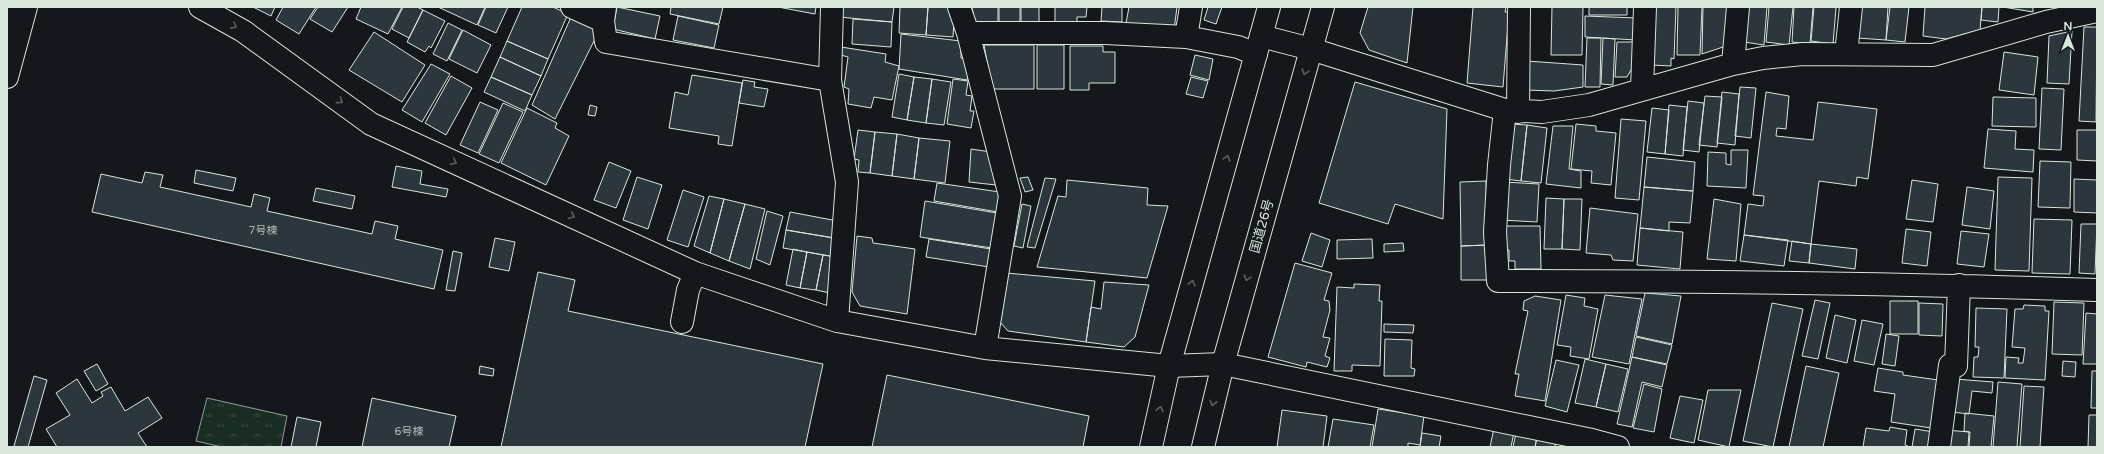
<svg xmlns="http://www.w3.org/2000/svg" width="2104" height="454" font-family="'Varela Round','Noto Sans JP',sans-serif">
<defs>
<pattern id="grass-tufts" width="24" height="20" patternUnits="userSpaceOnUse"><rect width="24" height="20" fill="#1a2d24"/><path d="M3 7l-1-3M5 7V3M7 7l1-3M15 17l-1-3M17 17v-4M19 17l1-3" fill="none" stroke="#3b4b43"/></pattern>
</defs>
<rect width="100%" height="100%" fill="#14181c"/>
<path fill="url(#grass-tufts)" stroke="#939e99" d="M 207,398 L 287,416 L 281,447 L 222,447 L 196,441 Z"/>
<path fill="#2c363c" stroke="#d8e6dc" d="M 253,7 L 275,7 L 271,16 Z
M 283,7 L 316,7 L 299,34 L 276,20 Z
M 318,7 L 348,7 L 332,32 L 310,19 Z
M 361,7 L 402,7 L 388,34 L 356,19 Z
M 403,7 L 417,7 L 423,10 L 409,38 L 392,29 Z
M 438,7 L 485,7 L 477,25 Z
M 486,7 L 508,7 L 496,33 L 478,25 Z
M 522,7 L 553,7 L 568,14 L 548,59 L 507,41 Z
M 617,7 L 660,16 L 655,39 L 613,29 Z
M 671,7 L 723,7 L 719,24 L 670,14 Z
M 778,7 L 816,7 L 815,14 Z
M 840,7 L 894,7 L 892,22 L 839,17 Z
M 900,7 L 928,7 L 926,35 L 899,33 Z
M 928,7 L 955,7 L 953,37 L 926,35 Z
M 972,7 L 998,7 L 998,24 L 975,23 Z
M 999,7 L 1020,7 L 1020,24 L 999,23 Z
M 1021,7 L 1039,7 L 1039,24 L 1021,24 Z
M 1055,7 L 1087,7 L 1086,17 L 1077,17 L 1077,27 L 1055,25 Z
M 1102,7 L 1122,7 L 1122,22 L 1101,21 Z
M 1129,7 L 1177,7 L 1174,30 L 1126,23 Z
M 1208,7 L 1222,7 L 1216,24 L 1204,20 Z
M 1368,7 L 1413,7 L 1407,63 L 1369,50 L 1360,33 Z
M 1473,7 L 1506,7 L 1505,12 L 1509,12 L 1503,87 L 1467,83 Z
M 1552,7 L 1583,7 L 1582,55 L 1551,55 Z
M 1589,7 L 1627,7 L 1627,15 L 1589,15 Z
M 1653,7 L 1676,7 L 1674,59 L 1671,58 L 1671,66 L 1651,65 Z
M 1678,7 L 1702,7 L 1700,55 L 1677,55 Z
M 1703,7 L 1727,7 L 1726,46 L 1702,54 Z
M 1748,7 L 1767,7 L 1764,45 L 1744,42 Z
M 1769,7 L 1793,7 L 1789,45 L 1766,42 Z
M 1794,7 L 1813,7 L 1810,44 L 1792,42 Z
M 1814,7 L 1839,7 L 1836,8 L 1833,44 L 1811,41 Z
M 1860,7 L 1888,7 L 1886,40 L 1857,38 Z
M 1890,7 L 1909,7 L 1905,42 L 1886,40 Z
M 1925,7 L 1982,7 L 1980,30 L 1946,39 L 1923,36 Z
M 1982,7 L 1999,7 L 1998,22 L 1981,20 Z
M 2003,7 L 2033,7 L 2033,12 Z
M 423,10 L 445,21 L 431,48 L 429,46 L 425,52 L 407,42 Z
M 678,16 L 719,25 L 714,48 L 673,40 Z
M 1585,16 L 1637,18 L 1636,40 L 1585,37 Z
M 571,17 L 595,29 L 597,35 L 555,119 L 532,105 Z
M 853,19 L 892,22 L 891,47 L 852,44 Z
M 448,23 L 462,30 L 447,61 L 433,54 Z
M 2084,27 L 2097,27 L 2096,122 L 2079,121 Z
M 463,30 L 491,45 L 477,73 L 449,59 Z
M 2072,31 L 2069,84 L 2047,83 L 2049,36 Z
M 374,32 L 425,65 L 402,102 L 349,70 Z
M 901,34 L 961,41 L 961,58 L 964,59 L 968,74 L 967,80 L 899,69 Z
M 1587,38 L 1601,38 L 1600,87 L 1585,87 Z
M 1603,38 L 1615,39 L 1613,85 L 1601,84 Z
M 507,41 L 548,59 L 541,76 L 500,57 Z
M 1617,42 L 1633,42 L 1632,68 L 1627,77 L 1615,77 Z
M 984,45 L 1034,45 L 1034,89 L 992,89 Z
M 1037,45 L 1064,45 L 1064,89 L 1037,89 Z
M 1070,46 L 1103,46 L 1103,52 L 1115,52 L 1115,83 L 1089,83 L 1089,90 L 1070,90 Z
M 841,47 L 886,54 L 885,62 L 899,66 L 892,100 L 874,97 L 871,108 L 848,104 L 849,89 L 844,87 L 848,57 L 841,55 Z
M 2004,52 L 2038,57 L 2034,95 L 1999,90 Z
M 1195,55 L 1213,59 L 1209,80 L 1190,75 Z
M 500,57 L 541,76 L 532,95 L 491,77 Z
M 1527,61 L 1583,65 L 1583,87 L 1554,91 L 1526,90 Z
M 431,64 L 450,74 L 422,122 L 402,110 Z
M 899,74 L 914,77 L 907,120 L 892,117 Z
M 692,75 L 742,83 L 732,146 L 718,144 L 719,136 L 669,128 L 675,92 L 688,95 Z
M 451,76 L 472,88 L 446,135 L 425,123 Z
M 491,77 L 532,95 L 525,111 L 484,92 Z
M 914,77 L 932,79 L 926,123 L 907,120 Z
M 1191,77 L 1208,81 L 1203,98 L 1186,94 Z
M 932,79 L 951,82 L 944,125 L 926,123 Z
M 953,79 L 968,81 L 966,95 L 972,96 L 970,111 L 974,111 L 971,128 L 947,124 Z
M 743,80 L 755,82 L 754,87 L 768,89 L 764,107 L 739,103 Z
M 1355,82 L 1447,109 L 1443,219 L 1395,204 L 1388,224 L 1319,203 Z
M 1740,87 L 1756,88 L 1751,138 L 1735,136 Z
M 2042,88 L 2064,89 L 2061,150 L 2039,149 Z
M 1722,92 L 1739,94 L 1735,145 L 1717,143 Z
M 1766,92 L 1789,96 L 1786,129 L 1777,128 L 1776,136 L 1813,140 L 1818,102 L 1877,109 L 1868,179 L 1857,177 L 1856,186 L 1819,181 L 1811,244 L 1744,235 L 1748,204 L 1763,206 L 1764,196 L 1753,195 Z
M 1705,96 L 1722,97 L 1717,147 L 1699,145 Z
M 1993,97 L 2036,98 L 2036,127 L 1992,126 Z
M 1688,101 L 1704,103 L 1699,152 L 1683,150 Z
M 480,102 L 498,110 L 478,153 L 460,145 Z
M 503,103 L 523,112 L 499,163 L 479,154 Z
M 590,105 L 597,107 L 595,116 L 588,115 Z
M 1669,105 L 1687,107 L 1683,156 L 1665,154 Z
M 527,108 L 557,123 L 555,128 L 569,136 L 546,185 L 501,163 Z
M 1652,108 L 1669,110 L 1665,154 L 1647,152 Z
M 1621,119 L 1646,121 L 1639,200 L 1615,198 Z
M 1512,124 L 1527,125 L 1521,181 L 1505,179 Z
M 1576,124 L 1596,126 L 1596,131 L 1616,133 L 1611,185 L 1591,183 L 1592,171 L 1571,169 Z
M 1527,125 L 1547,128 L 1541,183 L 1521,181 Z
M 1553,126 L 1573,126 L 1569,169 L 1581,171 L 1581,188 L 1546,184 Z
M 1988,129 L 2016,131 L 2015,149 L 2034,150 L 2033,172 L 1984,168 Z
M 858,130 L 875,132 L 870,173 L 858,172 L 859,160 L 854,159 Z
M 2077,130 L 2097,130 L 2097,161 L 2077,160 Z
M 875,132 L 897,134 L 892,176 L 870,173 Z
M 897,134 L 919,138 L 914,179 L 892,176 Z
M 919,138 L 950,141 L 945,183 L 914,179 Z
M 971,149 L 991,152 L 996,185 L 969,182 Z
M 1731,150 L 1748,150 L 1746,188 L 1707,186 L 1708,152 L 1726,153 L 1726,164 L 1731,165 Z
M 1647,157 L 1695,162 L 1693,191 L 1644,187 Z
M 2040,161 L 2071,162 L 2070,208 L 2038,207 Z
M 609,162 L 631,171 L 616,208 L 594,200 Z
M 396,166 L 422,171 L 420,184 L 448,189 L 446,197 L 392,187 Z
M 196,170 L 236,178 L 233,191 L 194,183 Z
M 145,172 L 163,175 L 160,187 L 251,207 L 254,194 L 270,198 L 267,211 L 372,234 L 375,221 L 398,226 L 395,239 L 443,250 L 434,289 L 92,212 L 101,174 L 142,183 Z
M 637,177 L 662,185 L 648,229 L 623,220 Z
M 1028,177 L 1033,190 L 1025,192 L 1020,178 Z
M 1998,177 L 2032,178 L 2029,271 L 1995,270 Z
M 1045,178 L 1056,179 L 1035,248 L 1027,247 Z
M 2074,179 L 2097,180 L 2097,213 L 2074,212 Z
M 1067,180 L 1148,188 L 1147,205 L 1168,206 L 1147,278 L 1037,267 L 1058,196 L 1066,197 Z
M 1912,180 L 1938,184 L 1933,222 L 1906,219 Z
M 1486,181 L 1487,245 L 1461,246 L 1460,182 Z
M 1504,182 L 1539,184 L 1537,222 L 1501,220 Z
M 937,183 L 1000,192 L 998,212 L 934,201 Z
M 1644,187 L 1693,191 L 1690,223 L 1669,222 L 1669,231 L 1640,228 Z
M 1967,187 L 1994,191 L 1990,229 L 1962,225 Z
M 316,188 L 355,196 L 352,209 L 313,201 Z
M 683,190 L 704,197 L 688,247 L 667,240 Z
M 709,196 L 724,199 L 710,253 L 694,246 Z
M 1546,198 L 1564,199 L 1562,249 L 1544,249 Z
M 724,199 L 745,204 L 729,261 L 710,253 Z
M 1564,199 L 1582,199 L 1580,250 L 1562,249 Z
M 1714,199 L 1741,204 L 1736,261 L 1707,259 Z
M 925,201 L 997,213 L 992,248 L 920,237 Z
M 745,204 L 765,209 L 750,269 L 729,261 Z
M 1022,204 L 1031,206 L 1023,248 L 1014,246 Z
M 1590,208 L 1638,214 L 1633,261 L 1613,260 L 1611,255 L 1586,253 Z
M 767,211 L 783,216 L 770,265 L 756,259 Z
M 790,212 L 843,222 L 840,239 L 786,230 Z
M 2034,219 L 2072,220 L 2070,274 L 2032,273 Z
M 2081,224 L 2097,224 L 2095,274 L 2079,273 Z
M 1503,226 L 1540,226 L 1541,269 L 1515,269 L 1515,261 L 1509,261 L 1509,250 L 1503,250 Z
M 1640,228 L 1683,232 L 1680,269 L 1637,265 Z
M 1906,229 L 1931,232 L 1927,266 L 1902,263 Z
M 786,230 L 840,239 L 836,257 L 783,248 Z
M 1961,231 L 1989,234 L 1984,267 L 1957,264 Z
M 1311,233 L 1330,240 L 1322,267 L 1302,261 Z
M 1744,235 L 1788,240 L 1784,266 L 1740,261 Z
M 857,236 L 872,238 L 873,243 L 915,249 L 907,314 L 860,306 L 852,292 Z
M 495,238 L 515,242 L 509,271 L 489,267 Z
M 929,239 L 991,249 L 989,267 L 926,257 Z
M 1372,239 L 1373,258 L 1337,259 L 1337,240 Z
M 1792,241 L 1811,244 L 1809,263 L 1789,261 Z
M 1403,243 L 1404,251 L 1384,252 L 1384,244 Z
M 1811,244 L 1857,249 L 1855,269 L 1809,263 Z
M 1487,245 L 1488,280 L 1461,280 L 1461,246 Z
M 793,249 L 807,252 L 800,288 L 786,285 Z
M 453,251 L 462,253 L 455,291 L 446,290 Z
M 807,252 L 823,255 L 816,290 L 800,288 Z
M 823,255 L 836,257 L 830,293 L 816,290 Z
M 1295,263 L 1332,273 L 1324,300 L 1329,301 L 1330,310 L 1323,337 L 1330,338 L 1325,356 L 1330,358 L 1327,367 L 1307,362 L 1306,367 L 1268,357 Z
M 538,272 L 575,280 L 568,311 L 823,364 L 805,447 L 501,447 Z
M 1006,273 L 1095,281 L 1086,342 L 1008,331 L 999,321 Z
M 1104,282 L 1149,285 L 1135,337 L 1124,347 L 1086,342 L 1091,307 L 1101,309 Z
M 1354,284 L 1380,285 L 1379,301 L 1382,301 L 1380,366 L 1352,365 L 1352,371 L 1334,371 L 1337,287 L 1354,288 Z
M 1645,293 L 1681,296 L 1672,344 L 1636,336 Z
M 1566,295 L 1585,298 L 1584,306 L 1598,309 L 1589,359 L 1570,356 L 1571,347 L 1557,345 Z
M 1605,295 L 1642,299 L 1629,364 L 1592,357 Z
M 1535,296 L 1561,300 L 1545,401 L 1515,396 L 1519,374 L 1515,374 L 1528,311 L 1523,310 L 1524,301 Z
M 1815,300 L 1830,303 L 1818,359 L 1802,356 Z
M 1890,301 L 1918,301 L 1918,334 L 1890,334 Z
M 2054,302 L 2084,303 L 2082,355 L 2052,354 Z
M 1772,303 L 1803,309 L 1773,447 L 1743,441 Z
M 1919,303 L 1943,304 L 1942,336 L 1919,335 Z
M 2024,305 L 2045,306 L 2045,311 L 2049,311 L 2045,380 L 2005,378 L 2006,357 L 2019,358 L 2018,363 L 2023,363 L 2025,348 L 2012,347 L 2015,309 L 2023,309 Z
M 1976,308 L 2007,309 L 2004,378 L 1973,377 L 1974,357 L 1978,357 L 1979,347 L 1975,347 Z
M 2086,313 L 2097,314 L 2097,364 L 2083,364 Z
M 1835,315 L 1856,320 L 1847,363 L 1826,358 Z
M 1862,320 L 1883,324 L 1874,365 L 1854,361 Z
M 1384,324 L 1414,325 L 1413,333 L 1384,332 Z
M 1886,334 L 1899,336 L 1895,366 L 1882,364 Z
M 1636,337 L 1672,345 L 1667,364 L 1632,357 Z
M 1385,339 L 1412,340 L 1411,368 L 1415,369 L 1414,376 L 1384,376 Z
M 1632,357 L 1667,365 L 1662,387 L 1642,382 L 1632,427 L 1617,424 Z
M 1585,359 L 1606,364 L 1596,407 L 1575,403 Z
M 1556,360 L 1579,365 L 1567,412 L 1545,406 Z
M 2063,361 L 2076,362 L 2075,377 L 2062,376 Z
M 97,364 L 108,384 L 96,391 L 84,371 Z
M 1606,364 L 1628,369 L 1618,412 L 1596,407 Z
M 480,366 L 494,369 L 493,376 L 479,374 Z
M 1806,366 L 1839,373 L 1823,447 L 1789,447 Z
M 1878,368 L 1903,372 L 1903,375 L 1938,380 L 1931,428 L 1891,422 L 1895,394 L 1874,391 Z
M 2092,371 L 2097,371 L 2097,408 L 2091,408 Z
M 887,375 L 1089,416 L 1083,447 L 872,447 Z
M 34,376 L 47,380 L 28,447 L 17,447 L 14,446 Z
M 77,379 L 92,403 L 103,396 L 101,392 L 111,387 L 125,411 L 148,397 L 162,418 L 138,433 L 147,447 L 57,447 L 46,429 L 70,415 L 56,393 Z
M 1955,379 L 1993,382 L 1992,393 L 1972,391 L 1969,414 L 1952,412 Z
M 1998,382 L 2022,384 L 2017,447 L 1993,447 Z
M 1644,384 L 1662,389 L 1654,432 L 1633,428 Z
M 2024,386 L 2044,387 L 2040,447 L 2020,447 Z
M 1708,390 L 1741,390 L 1729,447 L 1698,440 Z
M 1680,396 L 1703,400 L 1694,443 L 1670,438 Z
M 372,398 L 456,416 L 449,447 L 362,447 Z
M 1378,409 L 1424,416 L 1420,445 L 1408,443 L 1408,447 L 1372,447 Z
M 1282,410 L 1327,416 L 1323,447 L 1277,447 Z
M 1965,413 L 1994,416 L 1991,447 L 1969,447 L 1970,432 L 1964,431 Z
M 2089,415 L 2097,415 L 2097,447 L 2088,447 Z
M 297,417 L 321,422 L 316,447 L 291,447 Z
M 1333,419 L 1374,425 L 1370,447 L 1328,447 Z
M 1890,427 L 1907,430 L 1905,445 L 1910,447 L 1863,447 L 1866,428 L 1889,431 Z
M 1494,428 L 1514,432 L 1511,447 L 1490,447 Z
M 1915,429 L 1934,432 L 1932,447 L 1912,447 Z
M 1946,430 L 1969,432 L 1968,447 L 1944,447 Z
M 1422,433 L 1441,436 L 1439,447 L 1420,447 Z
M 1516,433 L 1537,437 L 1535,447 L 1513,447 Z
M 1537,437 L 1556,440 L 1555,447 L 1535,447 Z"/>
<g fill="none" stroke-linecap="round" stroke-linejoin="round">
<defs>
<path id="minor" d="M 200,7 L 243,31 L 371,124 L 695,273 L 837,321 L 985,348 L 1169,366 L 1223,364 L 1592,440 L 1618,447
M 572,7 L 603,21
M 605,7 L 603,21 L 606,42 L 830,80 L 847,182 L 837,321
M 959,7 L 968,33 L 1010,196 L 985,348
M 968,33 L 1105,33 L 1186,37 L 1191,7
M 1261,36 L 1311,49 L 1505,110 L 1542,112 L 1589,105 L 1733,64 L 1763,58 L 1803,54 L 1933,55 L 2046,22 L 2097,11
M 1186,37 L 1238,47 L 1256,54
M 1846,54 L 1851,7
M 1733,64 L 1738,7
M 7,77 L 26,7
M 830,80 L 832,7
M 1642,89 L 1645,7
M 1505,110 L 1499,165 L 1495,232 L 1498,281 C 1698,281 1897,283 2097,290
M 1518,112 L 1519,7
M 682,322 L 688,290 L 695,273
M 1939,447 L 1950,365 L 1956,366 L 1959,285"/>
<path id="highway" d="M 7,36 L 13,7
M 1151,447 L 1169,366 L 1269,7
M 1203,447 L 1223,364 L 1323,7"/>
</defs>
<use href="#minor" stroke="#d8e6dc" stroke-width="24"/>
<use href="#highway" stroke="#d8e6dc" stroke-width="24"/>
<use href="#minor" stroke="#14181c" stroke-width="22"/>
<use href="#highway" stroke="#14181c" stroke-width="22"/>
</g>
<defs><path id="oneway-chevron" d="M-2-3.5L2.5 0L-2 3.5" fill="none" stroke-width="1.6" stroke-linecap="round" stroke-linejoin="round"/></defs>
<g stroke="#59605f">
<use href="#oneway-chevron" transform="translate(234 26) rotate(29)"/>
<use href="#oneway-chevron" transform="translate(1305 72) rotate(106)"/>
<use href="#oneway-chevron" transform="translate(340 101) rotate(36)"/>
<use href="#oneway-chevron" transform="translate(1227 158) rotate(-74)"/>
<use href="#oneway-chevron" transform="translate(454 162) rotate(25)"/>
<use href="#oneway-chevron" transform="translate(572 216) rotate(25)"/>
<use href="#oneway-chevron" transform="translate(1247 278) rotate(106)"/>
<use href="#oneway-chevron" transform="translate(1192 283) rotate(-74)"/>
<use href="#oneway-chevron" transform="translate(1213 403) rotate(103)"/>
<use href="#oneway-chevron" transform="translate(1160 409) rotate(-78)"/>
</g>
<g text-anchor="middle" stroke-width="3" stroke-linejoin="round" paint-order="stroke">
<g font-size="11" fill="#adbab4">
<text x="263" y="234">7号棟</text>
<text x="409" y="435">6号棟</text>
</g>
<g font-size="13" fill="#d8e6dc" stroke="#14181c">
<text transform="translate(1261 226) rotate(-74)" y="5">国道26号</text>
</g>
</g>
<rect width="2104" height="454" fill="none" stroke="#d8e6dc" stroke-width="16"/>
<g transform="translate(2068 36)" stroke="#14181c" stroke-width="3" paint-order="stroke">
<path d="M0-3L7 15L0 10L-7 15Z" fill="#d8e6dc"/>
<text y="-6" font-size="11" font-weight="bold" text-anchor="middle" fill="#d8e6dc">N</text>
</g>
</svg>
